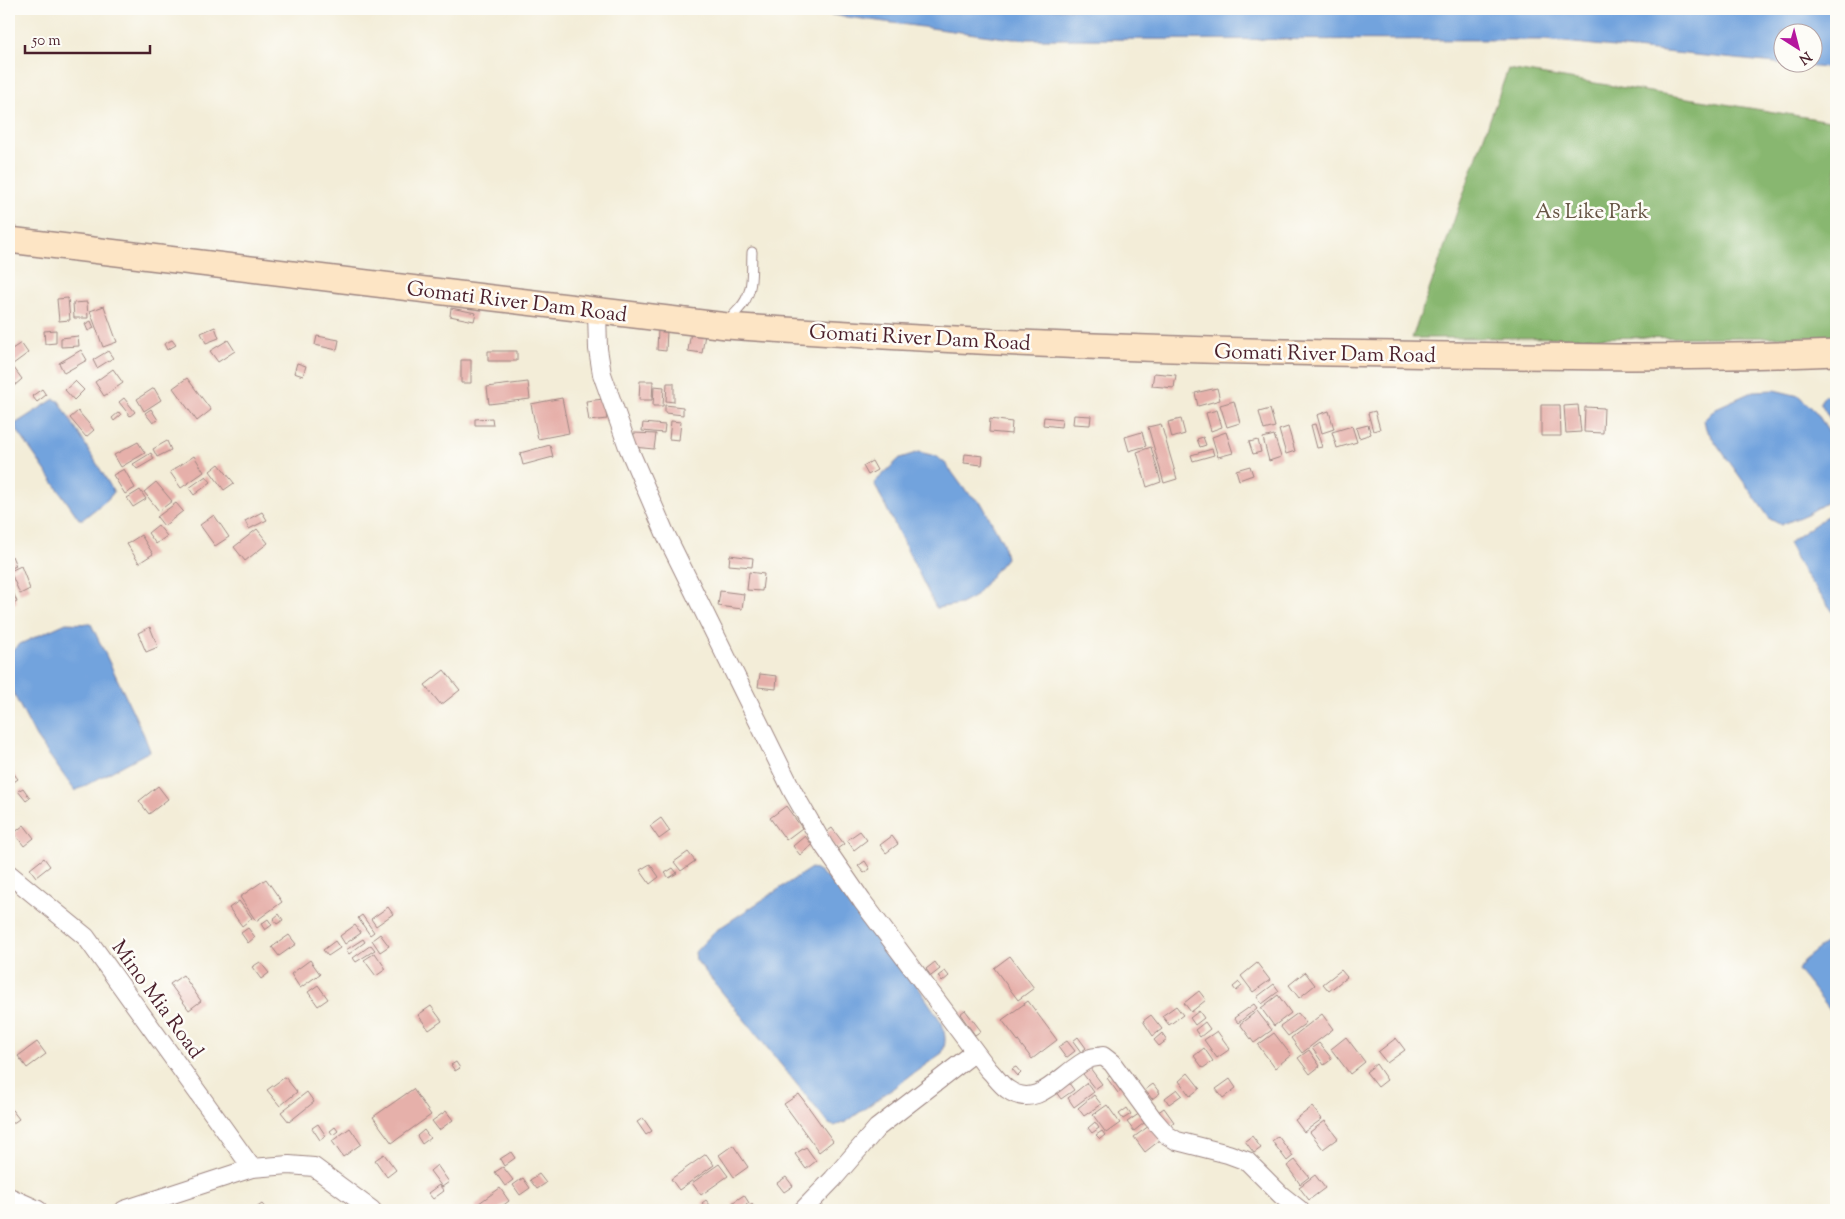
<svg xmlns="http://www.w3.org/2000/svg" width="1845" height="1219" font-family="'Sorts Mill Goudy',serif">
<rect width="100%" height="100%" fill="#fdfcf7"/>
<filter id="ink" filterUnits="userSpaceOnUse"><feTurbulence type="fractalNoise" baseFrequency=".02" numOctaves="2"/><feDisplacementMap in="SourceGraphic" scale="10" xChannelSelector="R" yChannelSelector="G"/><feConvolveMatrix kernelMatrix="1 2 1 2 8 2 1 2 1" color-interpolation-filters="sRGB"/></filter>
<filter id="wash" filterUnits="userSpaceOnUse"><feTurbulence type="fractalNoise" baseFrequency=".0096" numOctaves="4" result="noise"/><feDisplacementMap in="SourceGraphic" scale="20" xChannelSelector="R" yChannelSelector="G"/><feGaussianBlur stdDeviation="1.12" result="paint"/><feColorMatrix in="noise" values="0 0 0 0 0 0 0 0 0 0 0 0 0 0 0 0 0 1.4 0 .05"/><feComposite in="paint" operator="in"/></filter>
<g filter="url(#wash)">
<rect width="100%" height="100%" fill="#f3edd8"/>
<path fill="#88b76f" stroke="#696b4d" d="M 1508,69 L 1836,122 L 1836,337 L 1412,338 Z"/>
<path fill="#72a3dd" stroke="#5e6184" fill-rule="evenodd" d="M 787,9 L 1836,9 L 1836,69 L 1544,40 L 1013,39 ZM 1812,32 L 1812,62 L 1782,62 L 1782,32 Z
M 1774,390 L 1799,396 L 1816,412 L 1836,442 L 1836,497 L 1807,514 L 1781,525 L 1770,519 L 1706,429 L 1704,420 L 1716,408 L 1754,391 Z
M 1825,395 L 1836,396 L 1836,429 L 1820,402 Z
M 54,399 L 59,401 L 62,406 L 114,492 L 108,499 L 83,519 L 79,519 L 17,430 L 15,424 Z
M 919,452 L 936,456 L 946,464 L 965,490 L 982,504 L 1003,543 L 1006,558 L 974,597 L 961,604 L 936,608 L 874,483 L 900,458 Z
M 1836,510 L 1836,616 L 1804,573 L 1788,543 Z
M 66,623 L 91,624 L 144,735 L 150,751 L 75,791 L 36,737 L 9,685 L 9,653 L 20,644 Z
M 811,868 C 820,871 826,877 833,883 C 878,921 909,974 942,1023 C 945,1034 947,1042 942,1053 L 846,1122 L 834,1126 L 829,1124 L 696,960 L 695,952 L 715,931 Z
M 1836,935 L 1836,1018 L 1798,970 L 1803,961 Z"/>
<g id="blocks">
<path fill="#e6b0aa" d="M 68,298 L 70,320 L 59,321 L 57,299 Z
M 87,302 L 88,318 L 74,318 L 73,303 Z
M 104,306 L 117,342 L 103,347 L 90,311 Z
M 451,308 L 476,313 L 474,321 L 450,316 Z
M 91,321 L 94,328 L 88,331 L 85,324 Z
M 215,327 L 219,338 L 206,343 L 201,333 Z
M 56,330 L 56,343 L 45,344 L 44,331 Z
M 658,330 L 667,330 L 666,351 L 657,350 Z
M 691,331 L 705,334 L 702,353 L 688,351 Z
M 78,336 L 79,346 L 61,347 L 61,338 Z
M 317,336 L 339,340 L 337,350 L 315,345 Z
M 172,340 L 176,345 L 167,350 L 164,344 Z
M 228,340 L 235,351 L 218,362 L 210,351 Z
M 21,343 L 28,353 L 9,367 L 9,351 Z
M 81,350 L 87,360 L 64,373 L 59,363 Z
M 108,351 L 113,358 L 97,368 L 93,360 Z
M 488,351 L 517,351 L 517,361 L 488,361 Z
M 461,360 L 471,360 L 471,383 L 461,383 Z
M 297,363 L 306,366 L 303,376 L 294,373 Z
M 14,368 L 22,379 L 14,386 L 9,379 L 9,372 Z
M 113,369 L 123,383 L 104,396 L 95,382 Z
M 1154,373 L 1176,375 L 1174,388 L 1152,386 Z
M 187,378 L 211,410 L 197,421 L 173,388 Z
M 75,381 L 84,390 L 74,400 L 65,390 Z
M 640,381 L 653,381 L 652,400 L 639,400 Z
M 528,382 L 530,399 L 489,404 L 487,387 Z
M 667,383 L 674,383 L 674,402 L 666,401 Z
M 654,386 L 664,387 L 663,406 L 653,406 Z
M 154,388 L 161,400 L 144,411 L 137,399 Z
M 1217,388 L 1220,400 L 1198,406 L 1195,393 Z
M 42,389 L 46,395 L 37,402 L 32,396 Z
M 124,398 L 135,412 L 130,416 L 119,402 Z
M 562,398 L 569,433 L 538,439 L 531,404 Z
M 604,399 L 607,419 L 589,421 L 586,401 Z
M 1234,401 L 1240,423 L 1227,427 L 1220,405 Z
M 665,405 L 683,407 L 683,415 L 665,413 Z
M 1541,405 L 1560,405 L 1561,436 L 1541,436 Z
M 1578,405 L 1581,432 L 1566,433 L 1564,406 Z
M 1585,407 L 1604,408 L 1603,433 L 1584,432 Z
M 151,409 L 158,420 L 153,423 L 145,413 Z
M 1270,409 L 1275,427 L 1264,430 L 1259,412 Z
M 1217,410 L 1222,427 L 1211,431 L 1206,413 Z
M 78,411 L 94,430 L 86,437 L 70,418 Z
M 1329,411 L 1334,429 L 1322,433 L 1317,415 Z
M 1375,411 L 1380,429 L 1373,431 L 1368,413 Z
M 119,412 L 121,415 L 114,421 L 112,418 Z
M 1074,415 L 1091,416 L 1090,425 L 1073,424 Z
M 1044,417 L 1062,419 L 1061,427 L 1043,425 Z
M 492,418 L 493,425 L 475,425 L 475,419 Z
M 990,419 L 1012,422 L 1011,434 L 989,432 Z
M 1181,419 L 1185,434 L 1172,438 L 1168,422 Z
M 671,421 L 681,422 L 679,440 L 669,439 Z
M 643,423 L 665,425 L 664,433 L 642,431 Z
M 1161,424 L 1177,479 L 1164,483 L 1148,427 Z
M 1315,424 L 1322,447 L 1317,448 L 1311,425 Z
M 1368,425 L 1371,434 L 1359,438 L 1356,428 Z
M 1352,426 L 1357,442 L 1337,448 L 1332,432 Z
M 1288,427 L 1295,451 L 1286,454 L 1279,430 Z
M 1142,432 L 1146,446 L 1129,451 L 1125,437 Z
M 1226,432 L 1233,453 L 1218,457 L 1212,437 Z
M 634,433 L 656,434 L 654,449 L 633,447 Z
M 1274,435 L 1281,457 L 1269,461 L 1263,438 Z
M 1203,437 L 1206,445 L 1200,447 L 1197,439 Z
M 1258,440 L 1261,452 L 1253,454 L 1249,442 Z
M 167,441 L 171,450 L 157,457 L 153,449 Z
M 138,442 L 145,453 L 121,467 L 114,455 Z
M 550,445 L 553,457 L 523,465 L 520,453 Z
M 1151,447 L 1161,482 L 1147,487 L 1137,452 Z
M 1212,449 L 1214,455 L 1193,461 L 1191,455 Z
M 151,453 L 154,459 L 137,469 L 133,464 Z
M 965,454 L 983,456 L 982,465 L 964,463 Z
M 194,456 L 204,472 L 181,488 L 170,472 Z
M 872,461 L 877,470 L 868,475 L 863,466 Z
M 219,464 L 234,483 L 224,490 L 210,471 Z
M 1250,466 L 1253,475 L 1239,480 L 1236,470 Z
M 124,469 L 135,488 L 125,494 L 113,475 Z
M 206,476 L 211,482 L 194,495 L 189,488 Z
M 156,482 L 172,501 L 159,511 L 144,492 Z
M 140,490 L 146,499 L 133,507 L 127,498 Z
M 176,503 L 183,511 L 164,526 L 157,517 Z
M 262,512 L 267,520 L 249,529 L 245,521 Z
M 214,515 L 229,537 L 215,546 L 200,525 Z
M 158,525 L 167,536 L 156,544 L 148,533 Z
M 257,529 L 268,543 L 245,561 L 234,547 Z
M 141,535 L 153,554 L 139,563 L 127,544 Z
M 730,555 L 753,558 L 752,567 L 729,565 Z
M 12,556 L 16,566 L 9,569 L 9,558 Z
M 21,566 L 30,589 L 20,594 L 10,571 Z
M 749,572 L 764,574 L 762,591 L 747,590 Z
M 9,582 L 17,602 L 9,606 Z
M 720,591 L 744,594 L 742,609 L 718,606 Z
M 150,627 L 158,647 L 146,652 L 138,633 Z
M 444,670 L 460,690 L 441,705 L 425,685 Z
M 760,674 L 777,676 L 776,689 L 758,687 Z
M 10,769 L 18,779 L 11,784 L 9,781 L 9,770 Z
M 158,786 L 168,799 L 149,814 L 139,801 Z
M 23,788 L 30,798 L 26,801 L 18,791 Z
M 786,806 L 802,828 L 786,840 L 770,818 Z
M 661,818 L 670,831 L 659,839 L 650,826 Z
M 24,825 L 34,838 L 24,846 L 14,833 Z
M 832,828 L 844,844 L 837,849 L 825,833 Z
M 860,831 L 867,840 L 854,850 L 847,840 Z
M 805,836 L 812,845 L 800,855 L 793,846 Z
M 892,836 L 898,844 L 886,853 L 880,845 Z
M 688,852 L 695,861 L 681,871 L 674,862 Z
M 44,858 L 50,866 L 36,877 L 30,869 Z
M 865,861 L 870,869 L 864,873 L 858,866 Z
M 650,864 L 659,877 L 650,884 L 640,870 Z
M 673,868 L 677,873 L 669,878 L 665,873 Z
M 266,879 L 282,902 L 256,921 L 240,897 Z
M 239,901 L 252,918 L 242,926 L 229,908 Z
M 388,907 L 393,914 L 376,926 L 371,919 Z
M 279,914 L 283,920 L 277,924 L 273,919 Z
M 362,915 L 374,932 L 370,935 L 358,918 Z
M 268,919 L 272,925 L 265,930 L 261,924 Z
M 355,925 L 361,933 L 345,944 L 340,936 Z
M 248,928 L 255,937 L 248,943 L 241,933 Z
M 380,934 L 389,946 L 380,952 L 372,940 Z
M 289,935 L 296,944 L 279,956 L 272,947 Z
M 363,939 L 365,942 L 349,954 L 346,950 Z
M 335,941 L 340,948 L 328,956 L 323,950 Z
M 371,945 L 375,950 L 356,962 L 353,958 Z
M 375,953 L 386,969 L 376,976 L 364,960 Z
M 1010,956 L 1034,988 L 1018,1000 L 994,968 Z
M 310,960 L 320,974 L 300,988 L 291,974 Z
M 260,962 L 269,973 L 261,979 L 252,967 Z
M 935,962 L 940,969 L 931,976 L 926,969 Z
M 1257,963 L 1270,980 L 1253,992 L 1241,976 Z
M 1341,970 L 1347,977 L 1329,991 L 1323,984 Z
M 945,971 L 949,976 L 942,982 L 938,976 Z
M 1305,972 L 1315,985 L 1299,998 L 1289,985 Z
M 183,975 L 201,1001 L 189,1010 L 170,984 Z
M 1239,982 L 1242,986 L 1236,991 L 1233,987 Z
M 1274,984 L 1279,991 L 1262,1004 L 1257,997 Z
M 318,985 L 328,999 L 318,1006 L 308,992 Z
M 1199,991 L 1206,1000 L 1191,1012 L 1184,1003 Z
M 1278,995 L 1291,1013 L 1274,1026 L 1261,1008 Z
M 1028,1001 L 1057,1040 L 1032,1059 L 1002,1020 Z
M 1254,1004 L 1257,1008 L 1238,1023 L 1234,1018 Z
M 431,1006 L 442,1021 L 429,1030 L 418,1015 Z
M 1176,1006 L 1183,1015 L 1169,1025 L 1162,1016 Z
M 965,1010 L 981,1031 L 975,1035 L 960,1014 Z
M 1199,1011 L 1204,1018 L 1195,1025 L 1190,1018 Z
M 1257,1011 L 1272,1030 L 1254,1043 L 1240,1024 Z
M 1298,1013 L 1306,1023 L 1288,1036 L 1280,1026 Z
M 1322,1014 L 1333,1029 L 1302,1053 L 1291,1038 Z
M 1151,1015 L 1162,1029 L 1153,1036 L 1143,1021 Z
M 1205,1022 L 1210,1029 L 1200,1037 L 1195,1030 Z
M 1217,1031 L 1230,1049 L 1217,1058 L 1204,1040 Z
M 1162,1033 L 1167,1040 L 1159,1046 L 1154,1040 Z
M 1274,1033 L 1291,1055 L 1275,1068 L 1258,1045 Z
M 1078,1037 L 1086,1048 L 1081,1052 L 1073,1041 Z
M 1346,1037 L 1365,1062 L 1350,1074 L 1331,1049 Z
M 1396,1038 L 1405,1050 L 1387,1063 L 1378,1052 Z
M 1067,1041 L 1075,1051 L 1066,1058 L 1058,1047 Z
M 37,1042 L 46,1054 L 27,1068 L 18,1056 Z
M 1319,1043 L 1332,1059 L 1324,1065 L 1312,1048 Z
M 1204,1048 L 1213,1061 L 1203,1068 L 1194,1056 Z
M 1309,1050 L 1320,1066 L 1310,1074 L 1298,1058 Z
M 456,1062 L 460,1068 L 455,1071 L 451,1065 Z
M 1376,1064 L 1387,1080 L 1378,1087 L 1366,1072 Z
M 1016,1067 L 1021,1073 L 1018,1076 L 1012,1069 Z
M 1090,1068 L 1102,1084 L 1095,1089 L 1083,1074 Z
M 1114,1073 L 1125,1088 L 1118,1093 L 1107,1078 Z
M 1188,1073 L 1200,1088 L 1190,1096 L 1179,1081 Z
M 285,1077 L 297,1092 L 280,1106 L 267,1090 Z
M 1066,1079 L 1074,1090 L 1061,1099 L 1053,1088 Z
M 1230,1079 L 1236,1088 L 1223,1098 L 1216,1089 Z
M 1087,1083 L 1094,1092 L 1074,1107 L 1068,1098 Z
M 1153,1084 L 1160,1093 L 1152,1099 L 1145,1090 Z
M 413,1089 L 431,1115 L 392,1143 L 373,1117 Z
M 1177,1089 L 1182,1095 L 1169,1104 L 1165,1098 Z
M 307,1092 L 314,1102 L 289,1122 L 281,1112 Z
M 799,1094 L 833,1141 L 819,1152 L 784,1104 Z
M 1094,1095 L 1101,1104 L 1084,1116 L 1078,1108 Z
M 1107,1105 L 1120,1123 L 1106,1133 L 1093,1115 Z
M 9,1106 L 19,1119 L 9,1126 Z
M 1312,1107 L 1322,1119 L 1304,1132 L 1295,1120 Z
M 1127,1108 L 1131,1114 L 1123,1119 L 1119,1114 Z
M 1164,1108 L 1174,1122 L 1167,1127 L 1157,1113 Z
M 446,1111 L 453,1120 L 439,1130 L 432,1121 Z
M 1143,1111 L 1149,1119 L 1134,1131 L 1127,1122 Z
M 643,1118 L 652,1131 L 646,1135 L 637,1122 Z
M 1325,1121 L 1338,1138 L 1323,1149 L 1310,1132 Z
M 1095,1122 L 1099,1128 L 1092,1133 L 1088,1128 Z
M 1153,1123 L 1164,1137 L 1145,1152 L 1134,1137 Z
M 318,1124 L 326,1136 L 320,1140 L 312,1128 Z
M 335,1127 L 338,1131 L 333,1135 L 330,1131 Z
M 350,1128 L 361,1144 L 343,1157 L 332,1141 Z
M 424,1130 L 430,1138 L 422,1144 L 417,1136 Z
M 1102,1131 L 1105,1135 L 1100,1139 L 1096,1135 Z
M 1252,1136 L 1261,1148 L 1254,1153 L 1245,1141 Z
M 1278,1136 L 1293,1156 L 1287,1161 L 1272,1141 Z
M 733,1145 L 748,1167 L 734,1177 L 719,1155 Z
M 806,1147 L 816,1161 L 806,1169 L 795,1154 Z
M 511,1152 L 515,1158 L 504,1166 L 500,1159 Z
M 384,1154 L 396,1170 L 387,1177 L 375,1160 Z
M 706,1154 L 714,1165 L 679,1190 L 671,1179 Z
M 1295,1160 L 1309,1177 L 1300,1184 L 1287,1166 Z
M 719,1164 L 728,1176 L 701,1195 L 692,1183 Z
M 437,1165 L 449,1182 L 442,1187 L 430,1171 Z
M 503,1167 L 513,1180 L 505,1186 L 495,1172 Z
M 539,1174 L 546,1183 L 537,1189 L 530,1180 Z
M 1315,1175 L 1325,1188 L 1309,1200 L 1299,1187 Z
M 786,1177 L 793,1186 L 784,1192 L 777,1183 Z
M 523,1178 L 530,1188 L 520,1195 L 513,1185 Z
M 439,1185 L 444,1191 L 433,1199 L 428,1193 Z
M 500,1188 L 509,1201 L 497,1210 L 478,1210 L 475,1206 Z
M 744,1195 L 749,1203 L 737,1210 L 732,1203 Z
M 706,1200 L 714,1210 L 706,1210 L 702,1203 Z
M 262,1204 L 267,1210 L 253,1210 Z
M 752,1204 L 757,1210 L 744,1210 Z"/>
</g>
</g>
<g filter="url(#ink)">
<use href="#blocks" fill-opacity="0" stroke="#9e8682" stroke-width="1"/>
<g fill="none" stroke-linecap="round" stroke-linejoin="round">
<defs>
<path id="service" d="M 728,323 C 732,315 738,311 743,304 C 754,289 751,269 752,252"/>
<path id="minor" d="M 597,311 L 598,349 L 602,374 L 628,447 L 665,533 L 793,792 L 824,846 L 862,901 L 988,1069 C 994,1075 1000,1084 1007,1089 C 1039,1113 1063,1069 1091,1058 C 1095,1057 1099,1057 1103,1056 L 1112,1063 L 1153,1119 L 1167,1135 L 1177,1141 L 1228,1154 L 1247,1161 L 1281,1195 L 1300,1210
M 9,874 L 86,937 L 252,1168
M 9,1197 L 38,1210
M 124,1210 L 252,1168 L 289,1165 L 314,1167 L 372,1210
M 803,1210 L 833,1179 L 877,1128 L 975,1052"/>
<path id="secondary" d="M 9,240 L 727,326 C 950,342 1173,351 1396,354 C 1542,357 1690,359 1836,353"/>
</defs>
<use href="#service" stroke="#9e8682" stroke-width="11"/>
<use href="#minor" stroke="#9e8682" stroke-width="20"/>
<use href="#secondary" stroke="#9e8682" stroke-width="28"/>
<use href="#service" stroke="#fff" stroke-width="9"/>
<use href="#minor" stroke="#fff" stroke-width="18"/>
<use href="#secondary" stroke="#fde5c5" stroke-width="25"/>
</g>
</g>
<g text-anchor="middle" stroke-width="5" stroke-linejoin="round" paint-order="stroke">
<g font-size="21" fill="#675645" stroke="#fdfcf7">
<text x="1592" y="218">As Like Park</text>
</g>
<g font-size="21" fill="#4a1f2b" stroke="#fdfcf7">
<text transform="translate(517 301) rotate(7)" y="7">Gomati River Dam Road</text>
<text transform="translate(920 337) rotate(3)" y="7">Gomati River Dam Road</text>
<text transform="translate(1325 353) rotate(1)" y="7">Gomati River Dam Road</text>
<text transform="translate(158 999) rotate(54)" y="7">Mino Mia Road</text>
</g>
</g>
<rect width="1845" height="1219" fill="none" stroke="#fdfcf7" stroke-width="30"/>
<g transform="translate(1798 48) rotate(144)"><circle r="24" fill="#fdfcf7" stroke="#b5a4a5"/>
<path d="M0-4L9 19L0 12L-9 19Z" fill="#b5179e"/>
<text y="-8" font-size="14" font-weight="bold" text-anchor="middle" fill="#4a1f2b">N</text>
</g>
<path d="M25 45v8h125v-8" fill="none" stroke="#4a1f2b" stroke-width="2.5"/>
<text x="32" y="45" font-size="15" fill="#4a1f2b" stroke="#fdfcf7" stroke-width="4" paint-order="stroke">50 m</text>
</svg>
